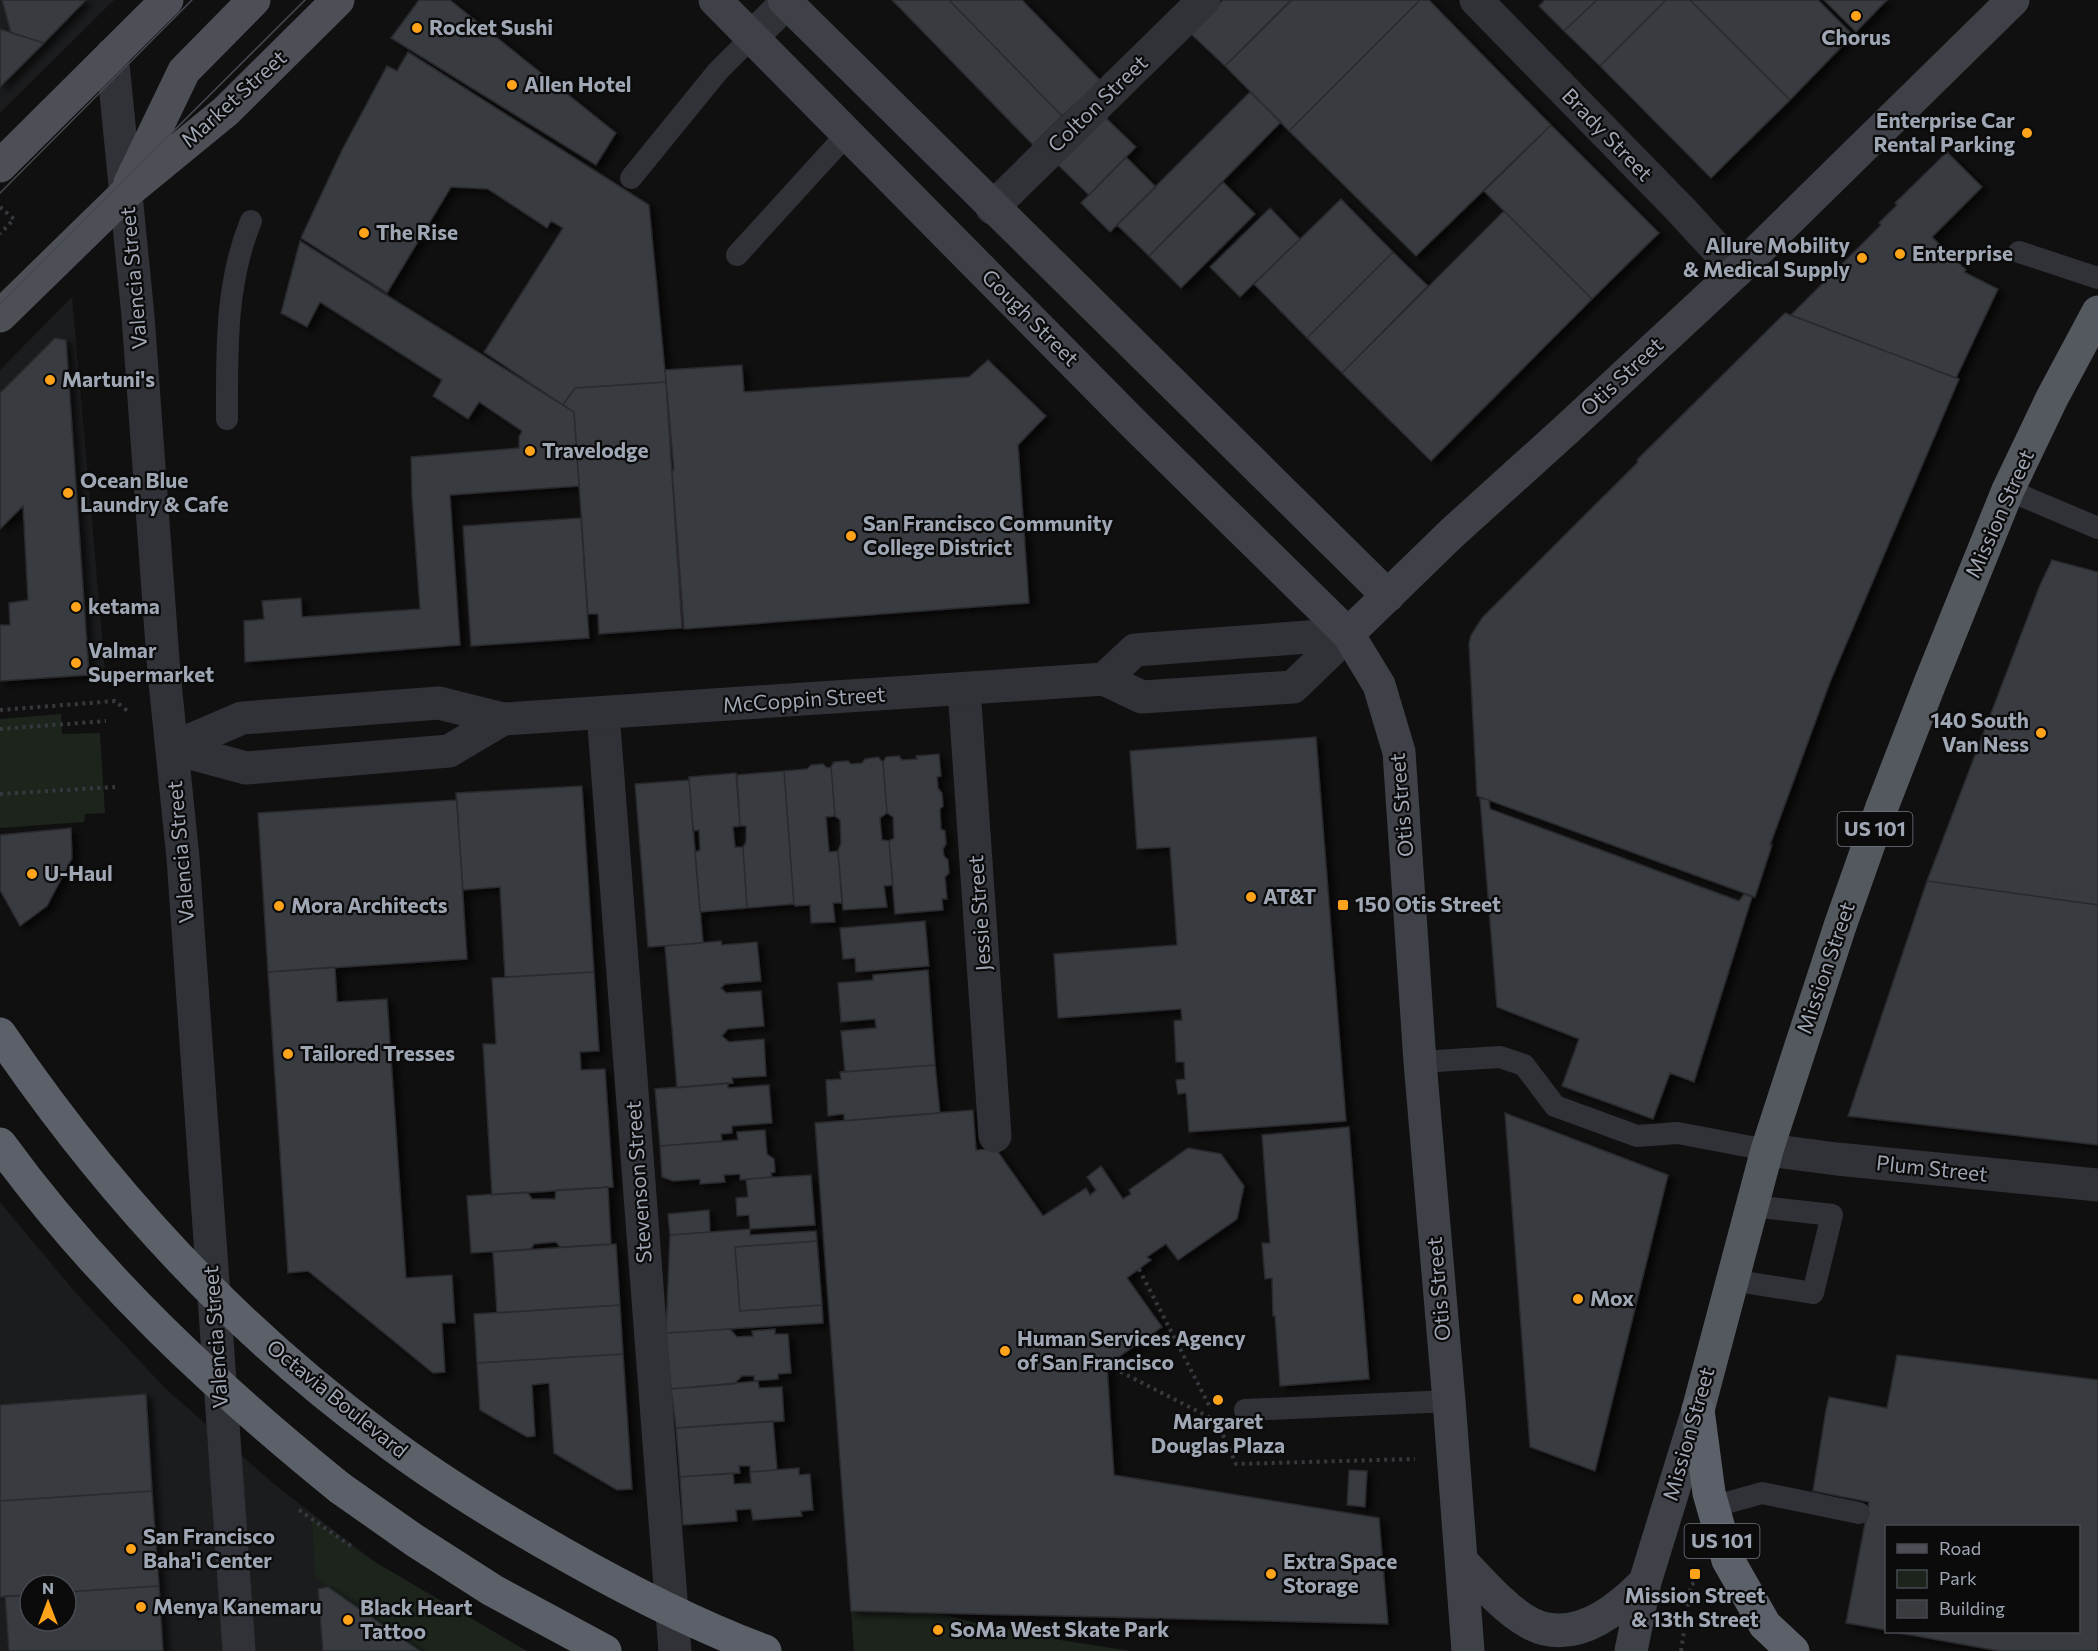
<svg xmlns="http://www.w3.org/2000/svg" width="2098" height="1651" font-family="Commissioner,sans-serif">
<defs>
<filter id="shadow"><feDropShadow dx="6" dy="4" stdDeviation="3" flood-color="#0009"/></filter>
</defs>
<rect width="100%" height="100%" fill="#101011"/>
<path fill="#1b1c1e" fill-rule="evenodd" d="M 0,0 L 114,0 L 0,113 Z
M 72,297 L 105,670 L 36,672 L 23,448 L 0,469 L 0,370 Z
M 0,1202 L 76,1293 L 166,1389 L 274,1484 L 375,1562 L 472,1651 L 0,1651 ZM 30,1585 L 66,1585 L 66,1621 L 30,1621 Z"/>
<path fill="#1c241c" d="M 61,714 L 62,734 L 100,733 L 105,813 L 85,814 L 84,822 L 0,828 L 0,719 Z
M 312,1520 L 375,1562 L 527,1651 L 420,1651 L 328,1587 L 315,1576 Z
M 851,1611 L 942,1614 L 996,1628 L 1052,1632 L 1054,1639 L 1131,1651 L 854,1651 Z"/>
<path fill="#393b3f" stroke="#292a2e" stroke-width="1.5" filter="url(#shadow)" d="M 2,0 L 86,0 L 44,43 L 11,33 Z
M 419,0 L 450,0 L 616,133 L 596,165 L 391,38 Z
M 892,0 L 949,0 L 1062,116 L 1033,145 Z
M 949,0 L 1022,0 L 1101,81 L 1062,116 Z
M 1223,0 L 1291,0 L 1225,66 L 1190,33 Z
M 1292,0 L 1420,0 L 1289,131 L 1225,66 Z
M 1420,0 L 1429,0 L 1551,125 L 1416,256 L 1289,131 Z
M 1545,0 L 1597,0 L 1564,31 L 1539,6 Z
M 1597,0 L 1666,0 L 1600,66 L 1564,31 Z
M 1666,0 L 1690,0 L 1790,100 L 1711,178 L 1600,66 Z
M 1690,0 L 1818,0 L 1853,35 L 1790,100 Z
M 1824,0 L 1887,0 L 1856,32 Z
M 0,29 L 44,43 L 0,87 Z
M 408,52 L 649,205 L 666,382 L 575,388 L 563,405 L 484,352 L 563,228 L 551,221 L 547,228 L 488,189 L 451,187 L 387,293 L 301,238 L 342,150 L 387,66 L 397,71 Z
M 1250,92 L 1281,122 L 1149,256 L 1117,225 Z
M 1104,116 L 1136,147 L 1089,195 L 1057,164 Z
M 1551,125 L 1659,233 L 1592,299 L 1484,191 Z
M 1947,152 L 1982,187 L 1932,237 L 1966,270 L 1964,272 L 1998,289 L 1956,378 L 1791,315 L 1881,225 L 1879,223 L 1897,205 L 1895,203 Z
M 1126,157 L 1156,187 L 1110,232 L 1081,203 Z
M 1223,182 L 1255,214 L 1181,288 L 1149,256 Z
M 1341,199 L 1393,252 L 1307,338 L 1254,284 Z
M 1270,208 L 1300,239 L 1240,297 L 1210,267 Z
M 1504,211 L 1592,299 L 1431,461 L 1342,373 Z
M 300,241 L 574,412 L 579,486 L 450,495 L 460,645 L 245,662 L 244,621 L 264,619 L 262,601 L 301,598 L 302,617 L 420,609 L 412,497 L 411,457 L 519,448 L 519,437 L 522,431 L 479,402 L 468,419 L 433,396 L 442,380 L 320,302 L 307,327 L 281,313 Z
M 1393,252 L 1428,286 L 1342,373 L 1307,338 Z
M 1785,313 L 1959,379 L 1830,682 L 1770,845 L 1772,845 L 1755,897 L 1477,796 L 1469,644 L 1471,635 L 1482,618 L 1638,462 L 1637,460 Z
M 55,338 L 66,340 L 89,675 L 0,681 L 0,625 L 10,625 L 9,603 L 28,600 L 23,506 L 0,529 L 0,393 Z
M 988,360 L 1046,416 L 1018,445 L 1029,603 L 684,629 L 672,470 L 674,470 L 665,370 L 742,365 L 744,392 L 969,377 Z
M 666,382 L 682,628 L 599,634 L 598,614 L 588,614 L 574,412 L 563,405 L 575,388 Z
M 581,518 L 589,638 L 471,646 L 463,526 Z
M 2052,560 L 2098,572 L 2098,905 L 1927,881 L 2040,585 Z
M 1316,737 L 1346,1121 L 1189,1132 L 1186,1093 L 1178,1094 L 1176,1080 L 1185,1079 L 1184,1062 L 1176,1062 L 1174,1021 L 1182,1020 L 1181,1009 L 1058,1018 L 1054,954 L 1177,945 L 1170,847 L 1137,849 L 1130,751 Z
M 939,754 L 941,776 L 937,777 L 938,788 L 942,793 L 943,806 L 940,809 L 941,829 L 945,831 L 946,844 L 943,849 L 944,856 L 948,860 L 949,873 L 945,877 L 947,899 L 942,899 L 943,910 L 895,914 L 889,841 L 894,838 L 893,817 L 887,813 L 883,762 L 886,757 L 899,756 L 902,760 L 917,759 L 916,756 Z
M 878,757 L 883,762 L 887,813 L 880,818 L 882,840 L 889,841 L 893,885 L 884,886 L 887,907 L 843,910 L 838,851 L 841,843 L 840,820 L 835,816 L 831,767 L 834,762 L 848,761 L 851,764 L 862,763 L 865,759 Z
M 823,764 L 827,768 L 831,767 L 835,816 L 826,817 L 829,852 L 838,851 L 842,903 L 833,903 L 835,922 L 811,923 L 810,905 L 795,906 L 794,904 L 784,771 L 807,769 L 811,765 Z
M 784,771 L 794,904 L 747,908 L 743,847 L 746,842 L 746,826 L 740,826 L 737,775 Z
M 736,773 L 740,826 L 733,827 L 735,847 L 743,847 L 747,908 L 700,912 L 695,852 L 700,850 L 699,830 L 693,831 L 689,777 Z
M 689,780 L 703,943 L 648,947 L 635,784 Z
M 582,786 L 594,972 L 505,977 L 500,887 L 463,890 L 456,793 Z
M 1480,798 L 1489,800 L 1490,809 L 1739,901 L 1744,894 L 1752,897 L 1694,1082 L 1670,1073 L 1653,1119 L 1562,1086 L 1579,1039 L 1497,1007 Z
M 457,800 L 467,959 L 268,972 L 258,813 Z
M 71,828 L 72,858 L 47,906 L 20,926 L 0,890 L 0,835 Z
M 1927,881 L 2098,905 L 2098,1145 L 1848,1116 Z
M 925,921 L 929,966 L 856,972 L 855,958 L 843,959 L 840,928 Z
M 721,941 L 722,945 L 757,942 L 761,981 L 725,984 L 721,988 L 726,993 L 761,991 L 764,1026 L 728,1029 L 722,1036 L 729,1042 L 764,1039 L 766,1076 L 732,1078 L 733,1083 L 677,1088 L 665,946 Z
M 335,967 L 337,1002 L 387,999 L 406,1278 L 452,1275 L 455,1323 L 442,1323 L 445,1372 L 433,1373 L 308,1271 L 288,1273 L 268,972 Z
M 928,970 L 935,1065 L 845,1072 L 841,1031 L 876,1028 L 875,1019 L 841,1022 L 838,983 L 873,980 L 873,975 Z
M 594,972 L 599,1051 L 580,1052 L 581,1070 L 605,1069 L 613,1187 L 492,1195 L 483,1044 L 496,1044 L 492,978 Z
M 935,1065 L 940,1113 L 844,1121 L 844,1114 L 828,1116 L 826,1080 L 841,1079 L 840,1072 Z
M 728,1083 L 728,1088 L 769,1085 L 772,1123 L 732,1126 L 732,1133 L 721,1134 L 722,1141 L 660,1146 L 655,1089 Z
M 973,1110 L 976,1150 L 996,1149 L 1043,1216 L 1086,1188 L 1090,1195 L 1096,1190 L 1087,1177 L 1101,1166 L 1123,1199 L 1131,1194 L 1129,1190 L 1188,1148 L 1221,1154 L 1244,1186 L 1237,1219 L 1178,1260 L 1166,1244 L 1147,1257 L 1151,1260 L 1127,1278 L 1162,1327 L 1107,1365 L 1114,1475 L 1379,1518 L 1388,1624 L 851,1611 L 815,1123 Z
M 1505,1113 L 1668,1175 L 1595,1471 L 1530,1447 Z
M 1349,1127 L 1369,1379 L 1280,1386 L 1275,1316 L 1273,1316 L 1272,1278 L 1265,1279 L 1262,1243 L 1270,1243 L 1262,1135 Z
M 765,1130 L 767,1154 L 774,1159 L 775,1172 L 771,1173 L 772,1177 L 740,1180 L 740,1174 L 724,1175 L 725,1182 L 700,1184 L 700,1179 L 673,1181 L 662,1177 L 660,1146 L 738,1140 L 737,1132 Z
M 811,1175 L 815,1225 L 750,1229 L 749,1215 L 737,1216 L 736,1198 L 748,1197 L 746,1179 Z
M 608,1187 L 611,1244 L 560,1247 L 556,1242 L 534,1244 L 531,1249 L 471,1253 L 467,1196 L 527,1192 L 532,1199 L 555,1199 L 556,1190 Z
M 709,1210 L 710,1232 L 670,1235 L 668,1214 Z
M 750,1229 L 750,1235 L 816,1231 L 817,1241 L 735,1247 L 740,1311 L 822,1305 L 823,1323 L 666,1333 L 670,1235 Z
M 817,1241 L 822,1305 L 740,1311 L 735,1247 Z
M 616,1244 L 620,1305 L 497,1313 L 493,1252 Z
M 620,1305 L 623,1354 L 477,1363 L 474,1314 Z
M 730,1329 L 737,1337 L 753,1336 L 752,1331 L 775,1329 L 775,1334 L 788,1334 L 791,1373 L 778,1374 L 778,1379 L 754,1381 L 754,1376 L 742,1376 L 734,1384 L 671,1389 L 666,1333 Z
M 623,1354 L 632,1489 L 617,1490 L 554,1453 L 549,1383 L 532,1385 L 535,1436 L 527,1437 L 480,1410 L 477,1363 Z
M 1897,1355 L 2098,1380 L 2098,1651 L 1999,1651 L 1894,1632 L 2078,1632 L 2078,1526 L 1886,1526 L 1886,1630 L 1846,1623 L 1869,1502 L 1813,1491 L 1826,1410 L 1829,1397 L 1887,1408 Z
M 758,1381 L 759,1388 L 782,1387 L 784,1421 L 676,1428 L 671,1389 Z
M 146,1394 L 152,1491 L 0,1501 L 0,1405 Z
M 773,1421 L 777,1470 L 750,1472 L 750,1466 L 739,1466 L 740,1473 L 680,1477 L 676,1428 Z
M 799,1468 L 799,1475 L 810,1474 L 813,1510 L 801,1511 L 802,1516 L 753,1520 L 751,1509 L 736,1510 L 737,1521 L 683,1525 L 680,1477 L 733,1473 L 734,1484 L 751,1483 L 750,1472 Z
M 1349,1470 L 1367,1471 L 1365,1507 L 1347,1505 Z
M 152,1491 L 159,1586 L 66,1592 L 66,1585 L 30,1585 L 30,1595 L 0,1597 L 0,1501 Z
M 159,1586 L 163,1651 L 9,1651 L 5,1596 L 30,1595 L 30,1621 L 66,1621 L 66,1592 Z
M 328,1587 L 420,1651 L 323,1651 L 318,1589 Z"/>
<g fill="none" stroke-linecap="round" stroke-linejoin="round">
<path stroke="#36393e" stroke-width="4" stroke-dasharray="3 4.5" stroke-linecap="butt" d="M 0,207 L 14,219 L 0,234
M 0,710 L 115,701 L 130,713
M 0,729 L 106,721
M 0,794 L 115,787
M 2054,891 L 2098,898
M 1139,1269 L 1211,1409
M 1107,1365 L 1213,1419
M 1223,1435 L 1236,1464 L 1415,1459
M 299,1510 L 351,1546
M 1681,1651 L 1691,1585 L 1697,1581"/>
<path stroke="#303237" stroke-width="22" d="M 631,178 L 718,71 L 752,37
M 2019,252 L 2098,278
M 737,255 L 848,133
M 227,419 C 227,352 225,284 251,221
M 2008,490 L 2098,528
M 1420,1062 L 1500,1057 L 1524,1065 L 1555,1106 L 1637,1136 L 1678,1133 L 1767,1150
M 1731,1280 L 1813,1293 L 1832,1215 L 1752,1206
M 1245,1410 L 1449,1401
M 1712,1507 L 1762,1493 L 1859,1513"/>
<path stroke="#303237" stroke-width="33" d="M 1476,0 L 1681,210 L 1737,271
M 752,37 L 789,0
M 992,208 L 1204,0
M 964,689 L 995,1136
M 603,713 L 675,1651
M 1767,1150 L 1837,1159 L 2098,1185"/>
<path stroke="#303237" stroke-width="33" d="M 112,54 L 138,316 L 164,673 L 183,858 L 239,1651
M 1104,679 L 1135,650 L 1348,634
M 172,748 L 242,718 L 439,703 L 503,719 L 1104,679 L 1142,697 L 1293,687 L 1348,634
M 172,748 L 246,768 L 449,751 L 503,719"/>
<path stroke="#3e4147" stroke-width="33" d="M 715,0 L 1135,425 L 1348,634 L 1379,685 L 1399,752 L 1420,1062 L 1449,1401 L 1468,1651
M 784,0 L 1388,596
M 1348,634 L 1452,533 L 1567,429 L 1737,271 L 2013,0
M 1462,1562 C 1481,1581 1500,1604 1523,1619 C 1568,1649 1614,1614 1645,1582
M 1631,1651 L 1645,1582 L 1698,1410"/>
<path stroke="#4c4f56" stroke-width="33" d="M 0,166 L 167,0
M 130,183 L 184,71 L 254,0
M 0,316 L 126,193 L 226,111 L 338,0"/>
<path stroke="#54585f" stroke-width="33" d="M 1698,1410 L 1767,1150 L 1840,926 L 1882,807 L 1930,683 L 2008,490 L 2052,398 L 2098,312"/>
<path stroke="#5c6068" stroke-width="33" d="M 1698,1410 L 1709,1493 L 1728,1560 L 1765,1625 L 1793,1651
M 340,1488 L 414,1540 L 492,1590 L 605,1651"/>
<path stroke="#45484e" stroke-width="1.5" d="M 0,193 L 192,0
M 0,304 L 305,0"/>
<path stroke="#5c6068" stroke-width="33" d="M 0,1034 C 104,1187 232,1327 381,1437 C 438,1480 500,1518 562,1553 C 627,1590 695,1625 765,1651
M 0,1144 C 96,1276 214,1386 340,1488"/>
</g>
<g fill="#ffa31a" stroke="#0b0b0c" stroke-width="2">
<circle cx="1856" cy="16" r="6"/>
<circle cx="417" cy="28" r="6"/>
<circle cx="512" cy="85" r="6"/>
<circle cx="2027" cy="133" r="6"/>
<circle cx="364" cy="233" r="6"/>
<circle cx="1900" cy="254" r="6"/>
<circle cx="1862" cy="258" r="6"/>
<circle cx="50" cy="380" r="6"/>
<circle cx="530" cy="451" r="6"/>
<circle cx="68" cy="493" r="6"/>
<circle cx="851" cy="536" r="6"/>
<circle cx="76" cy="607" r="6"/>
<circle cx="76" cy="663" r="6"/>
<circle cx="2041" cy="733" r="6"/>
<circle cx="32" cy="874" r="6"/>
<circle cx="1251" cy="897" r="6"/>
<rect x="1337" y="899" width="12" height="12" rx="3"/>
<circle cx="279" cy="906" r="6"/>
<circle cx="288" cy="1054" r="6"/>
<circle cx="1578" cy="1299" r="6"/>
<circle cx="1005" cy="1351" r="6"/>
<circle cx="1218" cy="1400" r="6"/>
<circle cx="131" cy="1549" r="6"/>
<circle cx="1271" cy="1574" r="6"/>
<rect x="1689" y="1568" width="12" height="12" rx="3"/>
<circle cx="141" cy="1607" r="6"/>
<circle cx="348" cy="1620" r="6"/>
<circle cx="938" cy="1630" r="6"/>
</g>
<g text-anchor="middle" stroke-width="4.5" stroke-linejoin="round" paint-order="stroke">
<g fill="#0b0b0c" stroke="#737882" stroke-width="1.5">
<rect x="1837.5" y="812" width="75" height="34" rx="4.5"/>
<rect x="1684.5" y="1524" width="75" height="34" rx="4.5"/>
</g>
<g font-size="20" font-weight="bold" fill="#9fa7b4">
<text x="1875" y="836">US 101</text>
<text x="1722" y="1548">US 101</text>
</g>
<g font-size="21" font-weight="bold" fill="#9fa7b4" stroke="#0b0b0c" text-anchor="start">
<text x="429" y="35">Rocket Sushi</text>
<text x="1856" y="45" text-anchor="middle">Chorus</text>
<text x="524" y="92">Allen Hotel</text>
<text x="2015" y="128" text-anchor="end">Enterprise Car<tspan x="2015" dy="24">Rental Parking</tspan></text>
<text x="376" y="240">The Rise</text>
<text x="1850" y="253" text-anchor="end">Allure Mobility<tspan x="1850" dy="24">&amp; Medical Supply</tspan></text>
<text x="1912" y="261">Enterprise</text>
<text x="62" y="387">Martuni's</text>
<text x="542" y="458">Travelodge</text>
<text x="80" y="488">Ocean Blue<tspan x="80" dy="24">Laundry &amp; Cafe</tspan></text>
<text x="863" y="531">San Francisco Community<tspan x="863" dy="24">College District</tspan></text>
<text x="88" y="614">ketama</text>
<text x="88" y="658">Valmar<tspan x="88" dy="24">Supermarket</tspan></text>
<text x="2029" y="728" text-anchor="end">140 South<tspan x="2029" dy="24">Van Ness</tspan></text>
<text x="44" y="881">U-Haul</text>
<text x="1263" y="904">AT&amp;T</text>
<text x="1355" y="912">150 Otis Street</text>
<text x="291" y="913">Mora Architects</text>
<text x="300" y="1061">Tailored Tresses</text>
<text x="1590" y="1306">Mox</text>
<text x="1017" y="1346">Human Services Agency<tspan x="1017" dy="24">of San Francisco</tspan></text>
<text x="1218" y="1429" text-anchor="middle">Margaret<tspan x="1218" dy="24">Douglas Plaza</tspan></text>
<text x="143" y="1544">San Francisco<tspan x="143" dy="24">Baha'i Center</tspan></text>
<text x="1283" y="1569">Extra Space<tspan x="1283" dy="24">Storage</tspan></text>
<text x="1695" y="1603" text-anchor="middle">Mission Street<tspan x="1695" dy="24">&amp; 13th Street</tspan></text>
<text x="153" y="1614">Menya Kanemaru</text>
<text x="360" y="1615">Black Heart<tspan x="360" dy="24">Tattoo</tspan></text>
<text x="950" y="1637">SoMa West Skate Park</text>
</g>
<g font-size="21" fill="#9fa7b4" stroke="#0b0b0c">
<text transform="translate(234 99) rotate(-42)" y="7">Market Street</text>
<text transform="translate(1098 104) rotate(-44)" y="7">Colton Street</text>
<text transform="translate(1607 135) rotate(46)" y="7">Brady Street</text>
<text transform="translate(134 278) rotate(-95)" y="7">Valencia Street</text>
<text transform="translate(1030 318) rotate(45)" y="7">Gough Street</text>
<text transform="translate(1622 377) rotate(-43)" y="7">Otis Street</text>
<text transform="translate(2000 514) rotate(-66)" y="7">Mission Street</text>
<text transform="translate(804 700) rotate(-4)" y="7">McCoppin Street</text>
<text transform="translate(1402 805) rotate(-95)" y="7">Otis Street</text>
<text transform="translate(181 852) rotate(-95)" y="7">Valencia Street</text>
<text transform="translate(980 913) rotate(-94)" y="7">Jessie Street</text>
<text transform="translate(1826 968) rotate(-71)" y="7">Mission Street</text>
<text transform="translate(1932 1169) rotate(6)" y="7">Plum Street</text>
<text transform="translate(639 1182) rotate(-94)" y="7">Stevenson Street</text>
<text transform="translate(1439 1289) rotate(-95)" y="7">Otis Street</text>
<text transform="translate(216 1337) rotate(-94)" y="7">Valencia Street</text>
<text transform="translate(337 1399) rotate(39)" y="7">Octavia Boulevard</text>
<text transform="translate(1689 1434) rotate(-74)" y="7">Mission Street</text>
</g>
</g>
<rect x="1885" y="1525" width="195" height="108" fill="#0b0b0c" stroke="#46494f" stroke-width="1.5"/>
<rect x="1897" y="1544" width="30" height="9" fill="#4c4f56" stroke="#46494f" stroke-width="1.5"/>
<text x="1939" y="1555" font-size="18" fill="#9fa7b4">Road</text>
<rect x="1897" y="1570" width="30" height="18" fill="#1c241c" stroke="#46494f" stroke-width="1.5"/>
<text x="1939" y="1585" font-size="18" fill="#9fa7b4">Park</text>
<rect x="1897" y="1600" width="30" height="18" fill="#393b3f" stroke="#46494f" stroke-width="1.5"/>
<text x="1939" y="1615" font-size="18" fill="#9fa7b4">Building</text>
<g transform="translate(48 1603)"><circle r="28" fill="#0b0b0c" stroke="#46494f" stroke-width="1.5"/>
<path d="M0-4.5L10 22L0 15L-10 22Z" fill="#ffa31a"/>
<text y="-9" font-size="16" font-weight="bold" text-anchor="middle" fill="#9fa7b4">N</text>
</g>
</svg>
